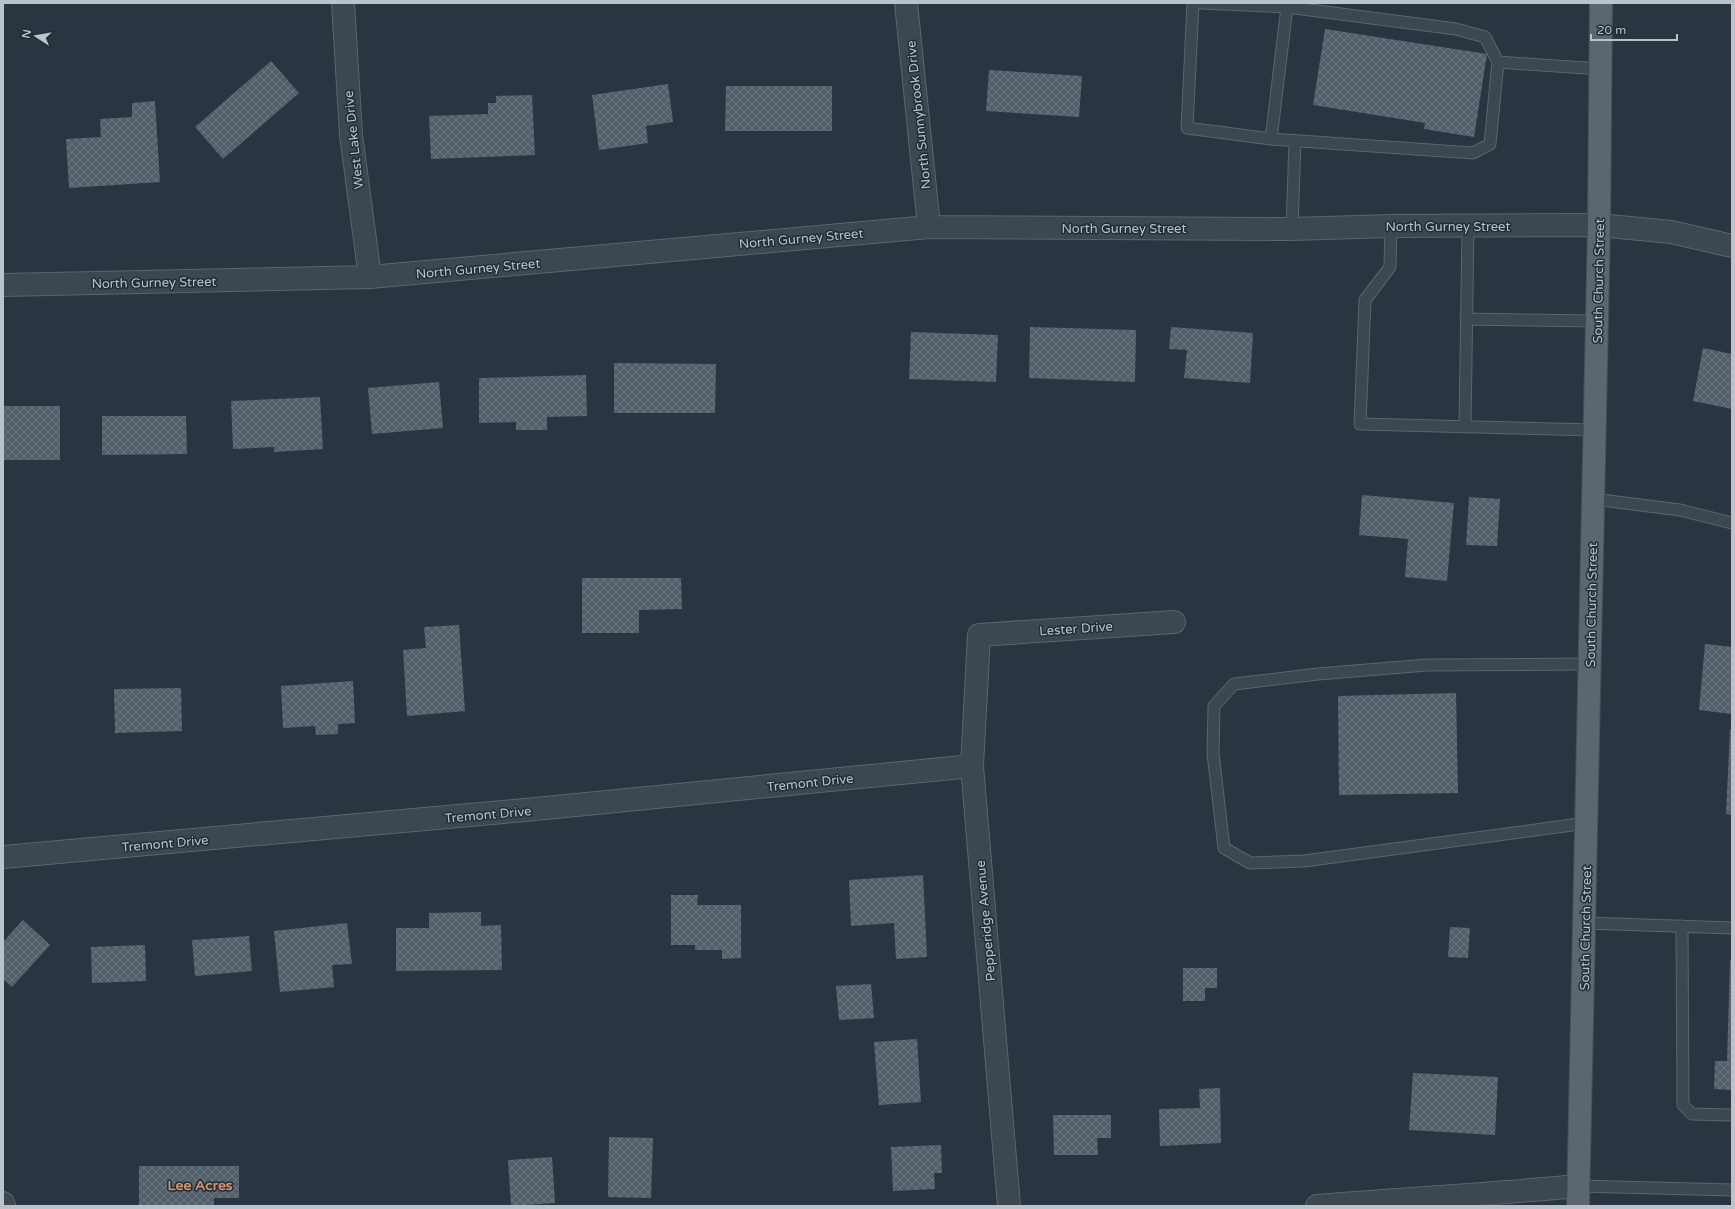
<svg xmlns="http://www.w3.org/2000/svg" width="1735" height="1209" font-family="'Varela Round',sans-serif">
<defs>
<pattern id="building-cross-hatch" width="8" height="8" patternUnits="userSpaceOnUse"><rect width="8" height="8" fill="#53606b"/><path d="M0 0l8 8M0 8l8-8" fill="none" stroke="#6a757f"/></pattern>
</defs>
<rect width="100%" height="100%" fill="#293540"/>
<path fill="url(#building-cross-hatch)" d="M 1325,29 L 1487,54 L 1474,137 L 1424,129 L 1425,123 L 1313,105 Z
M 271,61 L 299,93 L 223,159 L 195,127 Z
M 989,70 L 1082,76 L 1079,117 L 986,111 Z
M 668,84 L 673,122 L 646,126 L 648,143 L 599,150 L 592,95 Z
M 726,86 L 832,86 L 832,131 L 725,131 Z
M 532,95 L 535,155 L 431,159 L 429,116 L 488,114 L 488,103 L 496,103 L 496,96 Z
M 155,101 L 160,182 L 69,188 L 66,139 L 101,137 L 100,119 L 132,117 L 132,103 Z
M 1030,327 L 1136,330 L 1135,382 L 1029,378 Z
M 1171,327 L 1253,333 L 1250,383 L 1184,378 L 1187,350 L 1169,349 Z
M 911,332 L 998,335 L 996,382 L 909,379 Z
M 1703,348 L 1732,354 L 1732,409 L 1693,401 Z
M 614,363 L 716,364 L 715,413 L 614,413 Z
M 586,375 L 587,416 L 547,417 L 547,430 L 516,430 L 516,422 L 479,423 L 479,378 Z
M 439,382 L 443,428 L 372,434 L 368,388 Z
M 320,397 L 323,449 L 274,452 L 274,447 L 233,449 L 231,401 Z
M 3,406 L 60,406 L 60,460 L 3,460 Z
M 102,416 L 186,416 L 187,454 L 102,455 Z
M 1362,495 L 1454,503 L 1447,581 L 1405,577 L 1408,539 L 1359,535 Z
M 1469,497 L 1500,499 L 1497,546 L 1466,545 Z
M 582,578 L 681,578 L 682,609 L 639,610 L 639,633 L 582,633 Z
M 459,625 L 465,711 L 407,716 L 403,650 L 426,648 L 424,627 Z
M 1705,644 L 1732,647 L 1732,714 L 1699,710 Z
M 353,681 L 355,723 L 338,724 L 338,734 L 316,735 L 315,726 L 283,728 L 281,686 Z
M 181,688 L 182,731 L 115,733 L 114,689 Z
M 1456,693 L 1458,793 L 1339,795 L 1338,696 Z
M 1730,729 L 1732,729 L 1732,815 L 1726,814 Z
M 923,875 L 927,957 L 896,959 L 894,923 L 851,926 L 849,880 Z
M 671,895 L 698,895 L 697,905 L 741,905 L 741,958 L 722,959 L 722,950 L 695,950 L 695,945 L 671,945 Z
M 481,912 L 481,926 L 501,925 L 502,970 L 396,971 L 396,928 L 429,928 L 429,913 Z
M 23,920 L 50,945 L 12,987 L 3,979 L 3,942 Z
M 347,923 L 352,964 L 332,965 L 334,987 L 280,992 L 274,931 Z
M 1450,927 L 1470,928 L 1468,958 L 1448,957 Z
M 249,936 L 252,971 L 195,976 L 192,940 Z
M 145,945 L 146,981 L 92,983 L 91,947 Z
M 1730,960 L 1732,960 L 1732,1090 L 1714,1089 L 1715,1061 L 1727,1061 Z
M 1183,968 L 1217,968 L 1217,988 L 1205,988 L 1205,1001 L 1183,1001 Z
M 871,984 L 874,1018 L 839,1020 L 836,986 Z
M 917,1039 L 921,1102 L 879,1105 L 874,1042 Z
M 1413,1073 L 1498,1077 L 1495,1135 L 1409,1130 Z
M 1220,1088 L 1221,1143 L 1160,1146 L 1159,1109 L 1200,1108 L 1199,1089 Z
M 1053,1115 L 1111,1115 L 1111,1138 L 1097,1138 L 1098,1155 L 1054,1155 Z
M 609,1137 L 653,1138 L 651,1198 L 608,1197 Z
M 941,1145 L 942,1173 L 934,1173 L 935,1189 L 893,1191 L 891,1147 Z
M 552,1157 L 555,1203 L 511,1206 L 508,1160 Z
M 139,1166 L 239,1166 L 239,1198 L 214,1198 L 214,1206 L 139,1206 Z"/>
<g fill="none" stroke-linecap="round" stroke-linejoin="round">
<defs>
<path id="service" d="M 1193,3 L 1187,128 L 1271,139
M 1202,3 L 1287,7
M 1287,7 L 1456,29 L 1485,37 L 1498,62 L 1490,144 L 1473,153 L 1271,139 Z
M 1498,62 L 1600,69
M 1391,226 L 1390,267 L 1365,300 L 1360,424 L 1595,430
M 1292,229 L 1295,141
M 1466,319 L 1597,321
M 1465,427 L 1468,226
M 1593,499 L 1680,510 L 1732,523
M 1587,823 L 1304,861 L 1250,863 L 1224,848 L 1213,753 L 1214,706 L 1234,684 L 1318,674 L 1427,665 L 1590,664
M 1585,923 L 1732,928
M 1682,926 L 1683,1105 L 1692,1114 L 1732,1115
M 1578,1186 L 1732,1190"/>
<path id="minor" d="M 343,3 L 351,135 L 370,277
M 906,3 L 929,227
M 3,285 L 370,277 L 929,227 L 1292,229 L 1391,226 L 1599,225 L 1671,232 L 1732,246
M 3,857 L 525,810 L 972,766
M 3,1203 L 4,1206
M 1009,1206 L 972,766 L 979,635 L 1174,622
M 1317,1206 C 1404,1199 1491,1194 1578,1186"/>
<path id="primary" d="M 1578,1206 L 1599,225 L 1601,3"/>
</defs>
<use href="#service" stroke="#5b656d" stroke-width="13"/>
<use href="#minor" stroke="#5b656d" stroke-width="24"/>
<use href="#primary" stroke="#475059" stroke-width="24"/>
<use href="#service" stroke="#3d4750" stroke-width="11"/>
<use href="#minor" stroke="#3d4750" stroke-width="22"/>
<use href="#primary" stroke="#5c6670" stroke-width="22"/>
</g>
<g text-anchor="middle" stroke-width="3" stroke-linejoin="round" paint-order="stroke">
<g font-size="13" fill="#bac2ca" stroke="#222c35">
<text transform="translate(918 115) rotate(-96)" y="5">North Sunnybrook Drive</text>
<text transform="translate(353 140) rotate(-96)" y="5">West Lake Drive</text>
<text x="1448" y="231">North Gurney Street</text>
<text x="1124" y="233">North Gurney Street</text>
<text transform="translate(801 238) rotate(-5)" y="5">North Gurney Street</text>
<text transform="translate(478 268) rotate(-5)" y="5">North Gurney Street</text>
<text transform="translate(1598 281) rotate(-89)" y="5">South Church Street</text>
<text transform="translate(154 282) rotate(-1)" y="5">North Gurney Street</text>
<text transform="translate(1591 605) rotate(-89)" y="5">South Church Street</text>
<text transform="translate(1076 628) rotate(-4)" y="5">Lester Drive</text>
<text transform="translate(810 782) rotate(-6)" y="5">Tremont Drive</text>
<text transform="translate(488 814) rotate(-5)" y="5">Tremont Drive</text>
<text transform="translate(165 843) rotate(-5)" y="5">Tremont Drive</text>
<text transform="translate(985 921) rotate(-95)" y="5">Pepperidge Avenue</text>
<text transform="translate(1585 928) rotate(-89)" y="5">South Church Street</text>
</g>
<g font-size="14" font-weight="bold" fill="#cc9273" stroke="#222c35">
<text x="200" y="1190">Lee Acres</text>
</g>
</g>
<rect width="1735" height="1209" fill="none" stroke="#bac2ca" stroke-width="8"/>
<g transform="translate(36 36) rotate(282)" stroke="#222c35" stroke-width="3" paint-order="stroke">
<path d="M0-3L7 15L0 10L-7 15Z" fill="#bac2ca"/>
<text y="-6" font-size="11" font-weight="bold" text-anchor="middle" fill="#bac2ca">N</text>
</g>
<path d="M1591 34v6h86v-6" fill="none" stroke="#bac2ca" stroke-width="2"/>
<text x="1597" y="34" font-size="12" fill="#bac2ca" stroke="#222c35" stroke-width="3" paint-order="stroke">20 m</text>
</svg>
